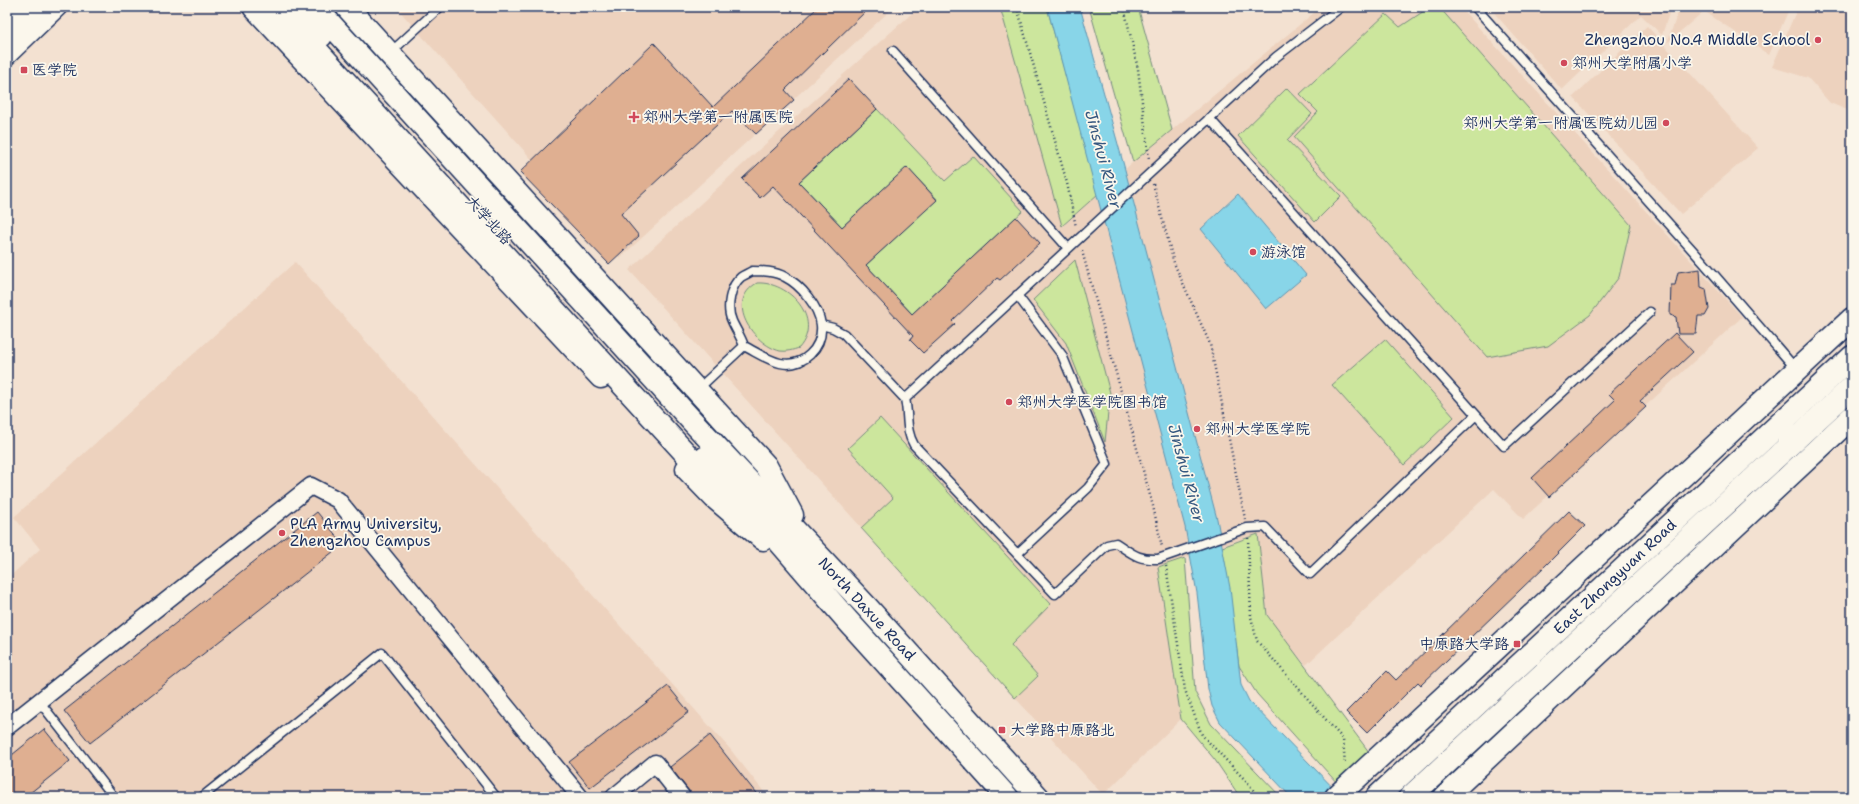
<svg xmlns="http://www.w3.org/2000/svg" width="1859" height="804" font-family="'Shantell Sans','LXGW WenKai TC',sans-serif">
<rect width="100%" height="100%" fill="#f3e1d1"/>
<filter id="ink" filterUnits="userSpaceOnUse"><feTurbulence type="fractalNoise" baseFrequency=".025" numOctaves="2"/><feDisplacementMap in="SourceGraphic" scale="8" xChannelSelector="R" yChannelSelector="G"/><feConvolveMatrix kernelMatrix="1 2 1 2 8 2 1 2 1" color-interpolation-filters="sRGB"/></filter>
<g filter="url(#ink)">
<path fill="#edd2be" d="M 396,7 L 894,7 L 620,258 Z
M 919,7 L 1000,7 L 1063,226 L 1133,162 L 1321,7 L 1460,7 L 1742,317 L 1523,519 L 1494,489 L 1306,665 L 1268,622 L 1258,534 L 1158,567 L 1181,719 L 1103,795 L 629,270 L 752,156 Z
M 1489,7 L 1671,7 L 1662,35 L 1641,15 L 1562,90 Z
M 1680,7 L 1790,7 L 1769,55 L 1704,11 L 1667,43 Z
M 1798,7 L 1852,7 L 1852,112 L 1830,103 L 1808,78 L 1772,67 Z
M 1647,26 L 1758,148 L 1681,214 L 1573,97 Z
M 295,262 L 730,749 L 768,797 L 7,797 L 7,579 L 40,549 L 14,517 Z"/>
<path fill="#cce69d" stroke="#748a7e" d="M 1000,7 L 1047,7 L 1098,194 L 1062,226 Z
M 1089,7 L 1138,7 L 1172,130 L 1133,162 Z
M 1430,7 L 1439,7 L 1631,225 L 1619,277 L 1590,315 L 1548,346 L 1487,357 L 1294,137 L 1318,112 L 1300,94 L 1386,14 L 1400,27 Z
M 1287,88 L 1312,114 L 1287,140 L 1341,196 L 1315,222 L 1238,136 Z
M 877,109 L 945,181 L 973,156 L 1023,211 L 912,314 L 866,265 L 937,199 L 907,168 L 842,227 L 799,182 Z
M 1075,260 L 1110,393 L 1105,442 L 1066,343 L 1033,300 Z
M 757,283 C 789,281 824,319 799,348 C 793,350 787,352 780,351 C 753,344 724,302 757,283 Z
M 1385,339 L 1454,417 L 1404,465 L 1332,385 Z
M 880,418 L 1051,604 L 1011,645 L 1038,676 L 1015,698 L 861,528 L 893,498 L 848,448 Z
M 1258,534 L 1267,615 L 1372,756 L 1338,784 L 1257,694 L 1239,666 L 1222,547 Z
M 1185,558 L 1195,692 L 1211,724 L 1281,797 L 1240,797 L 1215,760 L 1181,719 L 1158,567 Z"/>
<path fill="#88d5e8" stroke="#5c93b1" d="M 1047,7 L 1080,7 L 1124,166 L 1217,519 L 1230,588 L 1241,685 L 1249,701 L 1342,797 L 1291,797 L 1220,722 L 1212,706 L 1208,689 L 1197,593 L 1185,527 Z
M 1238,194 L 1306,275 L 1266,309 L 1201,229 Z"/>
<path fill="#dfaf91" stroke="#1b2f5e" d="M 818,7 L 870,7 L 785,90 L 794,100 L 756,134 L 732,111 L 621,214 L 639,236 L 609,264 L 520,172 L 654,43 L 713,107 Z
M 849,79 L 877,109 L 799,182 L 842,227 L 907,167 L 937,200 L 866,265 L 912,314 L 1016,217 L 1040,243 L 1000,280 L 997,278 L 952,321 L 955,324 L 923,353 L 910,340 L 913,336 L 773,186 L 760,198 L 742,179 Z
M 1700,269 L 1701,287 L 1706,289 L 1709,309 L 1705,316 L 1698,316 L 1696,334 L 1678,334 L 1676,317 L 1670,315 L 1671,285 L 1675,285 L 1678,272 Z
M 1675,333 L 1693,352 L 1640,401 L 1646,407 L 1549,497 L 1532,478 L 1615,400 L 1609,394 Z
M 1569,511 L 1585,526 L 1545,566 L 1421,685 L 1418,682 L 1367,733 L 1346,712 L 1387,671 L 1396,680 Z
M 317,512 L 343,544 L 90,743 L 64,711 Z
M 668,686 L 689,712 L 590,788 L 569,762 Z
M 44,729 L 70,761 L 25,797 L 7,797 L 7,759 Z
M 710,735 L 759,797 L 691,797 L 689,791 L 670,767 Z"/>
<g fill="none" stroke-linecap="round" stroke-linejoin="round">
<defs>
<path id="lane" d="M 1475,7 L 1704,263 L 1796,369
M 893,51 L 1068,248
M 390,53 L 440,7
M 1209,118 L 1504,446 L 1650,312
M 752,271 C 763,271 775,271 785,277 C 801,285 819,307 821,325 C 823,348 803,368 780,363 C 767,360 756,352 744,346 C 741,337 736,330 732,321 C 726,308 730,286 741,277 C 744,275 749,273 752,271 Z
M 821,325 L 833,328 L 844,334 L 905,399 C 909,416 905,430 914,445 L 1055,594 L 1107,545 L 1116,543 C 1133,554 1138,560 1158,559 L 1247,528 L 1265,527 L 1310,574 L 1476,415
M 698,389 L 744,346
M 905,399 L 1276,57 L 1341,7
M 1017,554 L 1088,488 L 1107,464 L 1062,355 L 1017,295
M 39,701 L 114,797
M 202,797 L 382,653 L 496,797"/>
<path id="street" d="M 7,57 L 59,7
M 7,727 L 311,486 L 338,500 L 580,797
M 614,797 L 655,763 L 682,797"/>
<path id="secondary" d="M 254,7 L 601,377
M 347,7 L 766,466 L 792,515
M 687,469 L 715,498 L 763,539
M 1336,797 L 1852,319
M 1445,797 L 1852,417"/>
<path id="primary" d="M 277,7 L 710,480
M 295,7 L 321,36
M 315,7 L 694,423 L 866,606 L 1038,797
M 7,10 L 10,7
M 7,35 L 35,7
M 706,457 L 848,621 L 1007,797
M 1377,797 L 1852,357
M 1410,797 L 1852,387"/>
</defs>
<use href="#lane" stroke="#1b2f5e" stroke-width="11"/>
<use href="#street" stroke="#1b2f5e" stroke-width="19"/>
<use href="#secondary" stroke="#1b2f5e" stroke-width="25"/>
<use href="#primary" stroke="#1b2f5e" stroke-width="25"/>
<path stroke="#1b2f5e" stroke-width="2.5" stroke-dasharray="1 3" stroke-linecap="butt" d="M 1017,7 L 1067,183 L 1076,227
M 1124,7 L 1138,69 L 1149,159
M 1153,184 L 1174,263 L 1210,344 L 1245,519
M 1082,251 L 1153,506 L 1162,547
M 1248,538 L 1251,617 L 1257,641 L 1343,739 L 1345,764
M 1166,566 L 1185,690 L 1202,735 L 1249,784 L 1258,797"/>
<use href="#lane" stroke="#fbf7ec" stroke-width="8"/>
<use href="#street" stroke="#fbf7ec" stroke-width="16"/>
<use href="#secondary" stroke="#fbf7ec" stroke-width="22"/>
<use href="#primary" stroke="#fbf7ec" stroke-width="22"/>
</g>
</g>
<g fill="#d1495b" stroke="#fbf7ec" stroke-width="1.5">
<circle cx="1818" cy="40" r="4"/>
<circle cx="1564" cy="63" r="4"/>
<rect x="20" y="66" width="8" height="8" rx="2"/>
<path d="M632 111h4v4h4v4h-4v4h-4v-4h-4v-4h4z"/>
<circle cx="1666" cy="123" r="4"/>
<circle cx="1253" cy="252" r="4"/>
<circle cx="1009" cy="402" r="4"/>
<circle cx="1197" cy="429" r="4"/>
<circle cx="282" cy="533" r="4"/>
<rect x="1513" y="640" width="8" height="8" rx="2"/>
<rect x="998" y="726" width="8" height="8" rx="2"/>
</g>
<g text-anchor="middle" stroke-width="3.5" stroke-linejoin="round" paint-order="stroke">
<g font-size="15" fill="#1b2f5e" stroke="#fbf7ec" text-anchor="start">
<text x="1810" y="45" text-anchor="end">Zhengzhou No.4 Middle School</text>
<text x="1572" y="68">郑州大学附属小学</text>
<text x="32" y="75">医学院</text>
<text x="643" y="122">郑州大学第一附属医院</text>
<text x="1658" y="128" text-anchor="end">郑州大学第一附属医院幼儿园</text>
<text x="1261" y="257">游泳馆</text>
<text x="1017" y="407">郑州大学医学院图书馆</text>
<text x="1205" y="434">郑州大学医学院</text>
<text x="290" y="529">PLA Army University,<tspan x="290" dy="17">Zhengzhou Campus</tspan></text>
<text x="1509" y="649" text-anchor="end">中原路大学路</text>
<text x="1010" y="735">大学路中原路北</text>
</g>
<g font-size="15" fill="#1b2f5e" stroke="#fbf7ec">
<text transform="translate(489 220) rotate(48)" y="5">大学北路</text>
<text transform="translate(1615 577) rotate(-43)" y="5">East Zhongyuan Road</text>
<text transform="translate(867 609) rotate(47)" y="5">North Daxue Road</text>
</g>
<g font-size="16" font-style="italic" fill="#365880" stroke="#fbf7ec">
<text transform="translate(1104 159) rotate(75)" y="6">Jinshui River</text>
<text transform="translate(1187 473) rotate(75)" y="6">Jinshui River</text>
</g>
</g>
<rect width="1859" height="804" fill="none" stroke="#fbf7ec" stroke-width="24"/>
<rect x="12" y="12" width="1835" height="780" fill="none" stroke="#1b2f5e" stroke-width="1.5" filter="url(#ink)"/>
</svg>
